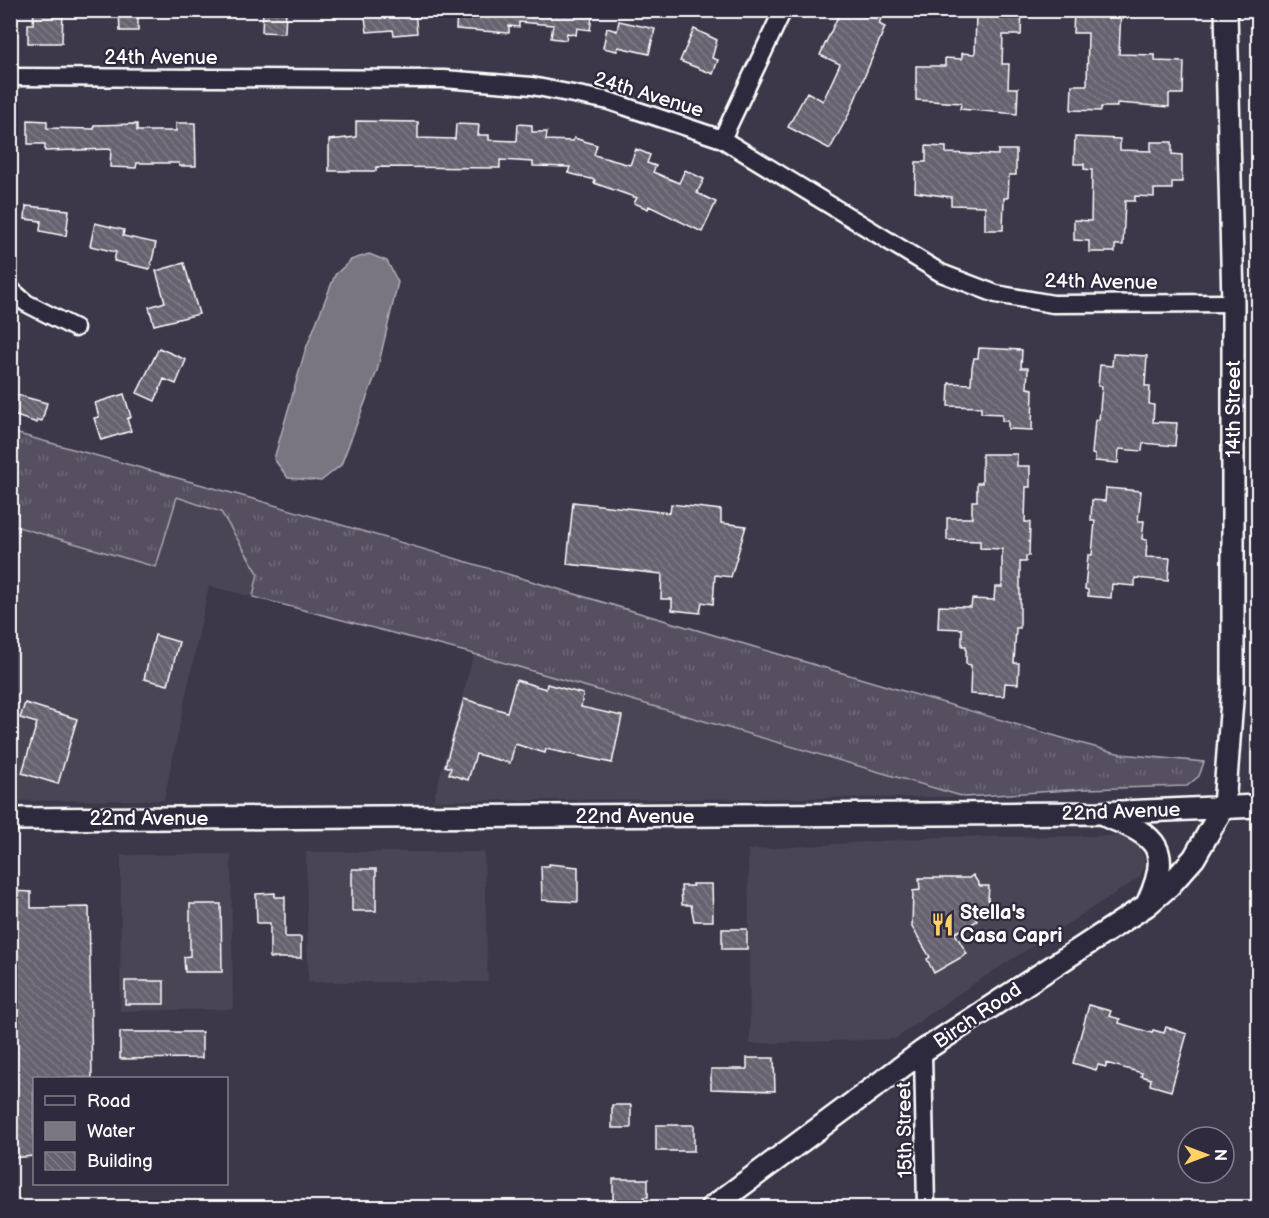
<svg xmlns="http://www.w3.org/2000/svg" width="1269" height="1218" font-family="'Balsamiq Sans',sans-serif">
<defs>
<pattern id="grass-tufts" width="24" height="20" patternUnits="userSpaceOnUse" patternTransform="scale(1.5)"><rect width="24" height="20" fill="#555060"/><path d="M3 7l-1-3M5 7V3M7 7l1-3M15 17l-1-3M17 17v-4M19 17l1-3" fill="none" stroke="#6e6a78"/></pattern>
<pattern id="building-back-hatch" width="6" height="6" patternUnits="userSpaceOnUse" patternTransform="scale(1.5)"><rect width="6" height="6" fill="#666270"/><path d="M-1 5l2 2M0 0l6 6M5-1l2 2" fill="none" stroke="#7d7a85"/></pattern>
</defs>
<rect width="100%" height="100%" fill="#3c3749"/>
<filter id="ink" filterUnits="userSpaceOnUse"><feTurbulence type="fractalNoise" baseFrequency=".0167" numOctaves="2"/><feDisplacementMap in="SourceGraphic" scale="12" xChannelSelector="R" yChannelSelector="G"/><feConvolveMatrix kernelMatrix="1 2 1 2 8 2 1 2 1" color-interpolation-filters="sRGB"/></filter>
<g filter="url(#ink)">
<path fill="#494455" d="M 177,497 L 221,512 L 258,574 L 253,597 L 209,586 L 164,800 L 11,801 L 10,525 L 156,567 Z
M 474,654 L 965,797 L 433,801 Z
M 1111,836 L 1130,837 L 1139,843 L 1146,865 L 1139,878 L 967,988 L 895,1039 L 750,1044 L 748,850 L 937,837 Z
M 306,852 L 484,852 L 488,982 L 308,982 Z
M 231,854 L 233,1009 L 120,1011 L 121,855 Z"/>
<path fill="url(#grass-tufts)" stroke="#aaa8b0" stroke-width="1.5" d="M 11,432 L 257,500 L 1076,742 L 1121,754 L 1204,762 L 1199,776 L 1187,786 L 1085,789 L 965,797 L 474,654 L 253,597 L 258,573 L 221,512 L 177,497 L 156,567 L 11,525 Z"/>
<path fill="#797682" stroke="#afadb4" stroke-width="1.5" d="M 369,254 L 387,261 L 398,282 L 377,371 L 341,465 L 321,481 L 288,478 L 274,459 L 305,351 L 335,275 L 351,260 Z"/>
<path fill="url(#building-back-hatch)" stroke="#fff" stroke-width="1.5" d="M 34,10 L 63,10 L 62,43 L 28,43 L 28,24 L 33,24 Z
M 123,10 L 138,10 L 138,31 L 120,31 L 119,12 Z
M 263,10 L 286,10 L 285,33 L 262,32 Z
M 364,10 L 415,10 L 417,33 L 394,35 L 393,30 L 367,32 Z
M 457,10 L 593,10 L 590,30 L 577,28 L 576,35 L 567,33 L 566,40 L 551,38 L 553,25 L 519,22 L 519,27 L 509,26 L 509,33 L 456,29 Z
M 841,10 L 884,10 L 879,24 L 885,27 L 849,114 L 830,149 L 788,127 L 807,92 L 823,101 L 840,64 L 820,55 Z
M 976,10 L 1022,10 L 1021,35 L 1003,35 L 1002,64 L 1009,64 L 1008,88 L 1018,88 L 1017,114 L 960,109 L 961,103 L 916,100 L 916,66 L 945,66 L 945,58 L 962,59 L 962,53 L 975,54 Z
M 1074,10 L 1121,10 L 1119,54 L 1155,55 L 1155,61 L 1184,62 L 1183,94 L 1169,94 L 1169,107 L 1117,103 L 1117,107 L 1101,107 L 1101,111 L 1071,110 L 1072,85 L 1087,85 L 1088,33 L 1073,33 Z
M 619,21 L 655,29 L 649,54 L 618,47 L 617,51 L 603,48 L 607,28 L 617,31 Z
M 694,29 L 717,40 L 712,58 L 718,60 L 713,74 L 680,61 Z
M 28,120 L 47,121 L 47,128 L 94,129 L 94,125 L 137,124 L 137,131 L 176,131 L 176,123 L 195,123 L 196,166 L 179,166 L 179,163 L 137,163 L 136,168 L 110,167 L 111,149 L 45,151 L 45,144 L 28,144 Z
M 356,121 L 418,122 L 418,138 L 455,139 L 456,124 L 479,125 L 478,135 L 489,135 L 489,140 L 517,141 L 518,124 L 532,125 L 532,132 L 547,132 L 546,140 L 573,141 L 574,138 L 597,145 L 594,155 L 630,165 L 636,149 L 650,155 L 647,163 L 656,166 L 653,172 L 679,183 L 685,170 L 704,179 L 697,193 L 716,202 L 702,232 L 649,206 L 648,209 L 634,203 L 637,198 L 594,183 L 595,180 L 568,173 L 570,167 L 533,166 L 533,162 L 500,160 L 500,168 L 376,167 L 376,171 L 329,171 L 329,140 L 356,137 Z
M 1075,137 L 1120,139 L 1120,150 L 1151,151 L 1151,142 L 1172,142 L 1172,154 L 1182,155 L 1182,182 L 1172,182 L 1172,189 L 1154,189 L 1154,197 L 1135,196 L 1135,201 L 1125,201 L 1123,245 L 1115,245 L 1115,252 L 1089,252 L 1089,241 L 1074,240 L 1074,220 L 1091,221 L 1092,170 L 1084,169 L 1084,164 L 1074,164 Z
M 926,146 L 946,147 L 946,153 L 998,155 L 998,150 L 1016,150 L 1016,175 L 1009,175 L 1008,198 L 1004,198 L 1003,230 L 985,230 L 985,206 L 951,205 L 951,197 L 915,192 L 916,162 L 926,162 Z
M 26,206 L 69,210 L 66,236 L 40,231 L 41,221 L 25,219 Z
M 95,223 L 124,230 L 123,236 L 156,243 L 150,269 L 114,261 L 116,252 L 90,246 Z
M 184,263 L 199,314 L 154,325 L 149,307 L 165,302 L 156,271 Z
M 159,348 L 186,360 L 176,384 L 164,379 L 155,401 L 137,393 Z
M 979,348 L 1022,350 L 1021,368 L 1028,368 L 1027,388 L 1033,389 L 1032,430 L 1008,429 L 1008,421 L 1002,421 L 1002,414 L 981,413 L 981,407 L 948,406 L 949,383 L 971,384 L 972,367 L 974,358 L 978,358 Z
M 1113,354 L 1147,356 L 1145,386 L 1150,386 L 1149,404 L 1154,405 L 1153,422 L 1177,423 L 1175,446 L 1143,443 L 1142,451 L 1119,449 L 1118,463 L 1095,461 L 1095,455 L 1092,454 L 1095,420 L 1099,420 L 1102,386 L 1098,386 L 1100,365 L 1112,366 Z
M 10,393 L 47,403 L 42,421 L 37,420 L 37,423 L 10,414 Z
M 124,394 L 131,417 L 127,419 L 131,431 L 101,440 L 94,418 L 99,417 L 95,403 Z
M 982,454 L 1017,454 L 1017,466 L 1030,466 L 1030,487 L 1026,487 L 1025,522 L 1030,522 L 1029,556 L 1026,556 L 1026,562 L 1020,562 L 1020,628 L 1016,628 L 1014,663 L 1019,663 L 1018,684 L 1005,683 L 1004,696 L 970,694 L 971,665 L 966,664 L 966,646 L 962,646 L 962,629 L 938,628 L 939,606 L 971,607 L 972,599 L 994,600 L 995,587 L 1002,587 L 1002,549 L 980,548 L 980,541 L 947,540 L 947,518 L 972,518 L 972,501 L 977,501 L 977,483 L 982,483 Z
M 1106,488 L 1141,491 L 1138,521 L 1144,521 L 1142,539 L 1147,540 L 1146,557 L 1170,558 L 1168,581 L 1135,578 L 1135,586 L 1112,584 L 1111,598 L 1088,596 L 1088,590 L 1085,589 L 1088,555 L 1092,555 L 1095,521 L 1091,521 L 1092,500 L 1105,501 Z
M 573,502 L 670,513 L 671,504 L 721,510 L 721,523 L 746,526 L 731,577 L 715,575 L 713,604 L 702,602 L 700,613 L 672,610 L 672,599 L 661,599 L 662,574 L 567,564 Z
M 155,635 L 179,642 L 168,685 L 144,679 Z
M 516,680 L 546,689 L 547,684 L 583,694 L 581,707 L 622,716 L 612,763 L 546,749 L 545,753 L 515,744 L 510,763 L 476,754 L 468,780 L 449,774 L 451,768 L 445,766 L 464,699 L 507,712 Z
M 25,703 L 77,719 L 58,784 L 22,773 L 37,723 L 20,718 Z
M 549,864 L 578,867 L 578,902 L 542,900 L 541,866 L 549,866 Z
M 352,869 L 376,869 L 376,911 L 352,911 Z
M 973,875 L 980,886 L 989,886 L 988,899 L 991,906 L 974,916 L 977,921 L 955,933 L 967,954 L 934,973 L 927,959 L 930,957 L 912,927 L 913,891 L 920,890 L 919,878 L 969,878 Z
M 692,884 L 712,884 L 713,921 L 694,921 L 691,905 L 682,905 L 681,886 L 693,886 Z
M 10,891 L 31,892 L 31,908 L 89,907 L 92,1078 L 34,1078 L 34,1156 L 10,1158 Z
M 275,893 L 275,897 L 285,897 L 285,937 L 301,937 L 301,958 L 270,958 L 270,923 L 257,923 L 256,894 Z
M 190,904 L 221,904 L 222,972 L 185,972 L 184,957 L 190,956 Z
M 722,929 L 747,929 L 747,949 L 722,949 Z
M 125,981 L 164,981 L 164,1004 L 125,1004 Z
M 1089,1005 L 1111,1011 L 1109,1016 L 1120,1019 L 1119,1023 L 1152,1033 L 1153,1030 L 1164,1033 L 1166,1027 L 1187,1034 L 1171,1091 L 1150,1085 L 1151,1079 L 1141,1076 L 1142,1073 L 1106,1063 L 1106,1067 L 1098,1065 L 1096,1070 L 1073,1063 Z
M 120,1032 L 202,1032 L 202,1058 L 120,1059 Z
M 747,1058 L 774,1058 L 775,1091 L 711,1089 L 711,1069 L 747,1069 Z
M 612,1105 L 631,1105 L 631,1128 L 612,1128 Z
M 656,1125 L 694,1125 L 694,1151 L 656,1151 Z
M 613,1179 L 648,1179 L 648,1197 L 644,1197 L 644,1203 L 613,1202 Z"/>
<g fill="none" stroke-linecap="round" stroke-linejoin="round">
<defs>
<path id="minor" d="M 10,77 L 444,79 L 532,86 L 609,101 L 722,139 L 941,273 L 996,294 L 1053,304 L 1233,303
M 722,139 L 783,10
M 10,289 L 26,303 L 75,328
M 923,1051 L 926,1208"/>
<path id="tertiary" d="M 1108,817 C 1158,835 1172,851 1148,902
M 10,819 L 1099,813 L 1258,806
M 711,1208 L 923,1051 L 1147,905 L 1169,886 L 1194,858 L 1224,806 L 1233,687 L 1233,303 L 1226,10"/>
</defs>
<use href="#minor" stroke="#fff" stroke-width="21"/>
<use href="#tertiary" stroke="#fff" stroke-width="26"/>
<use href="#minor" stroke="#2f2a3d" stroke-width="16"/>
<use href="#tertiary" stroke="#2f2a3d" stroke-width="21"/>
</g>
</g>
<defs>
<symbol id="restaurant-bare" viewBox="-9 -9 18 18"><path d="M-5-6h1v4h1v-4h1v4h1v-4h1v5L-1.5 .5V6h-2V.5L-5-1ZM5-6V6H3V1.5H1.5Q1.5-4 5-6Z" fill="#ffd166" stroke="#2f2a3d" stroke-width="2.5" paint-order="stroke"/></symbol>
</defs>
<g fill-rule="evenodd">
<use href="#restaurant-bare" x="926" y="908" width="33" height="33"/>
</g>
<g text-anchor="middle" stroke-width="4.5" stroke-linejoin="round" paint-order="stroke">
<g font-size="20" fill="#fff" stroke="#2f2a3d">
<text x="161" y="64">24th Avenue</text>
<text transform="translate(649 94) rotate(17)" y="7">24th Avenue</text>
<text transform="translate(1101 281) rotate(1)" y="7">24th Avenue</text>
<text transform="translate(1233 409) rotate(-90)" y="7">14th Street</text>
<text transform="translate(1121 811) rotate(-2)" y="7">22nd Avenue</text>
<text x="635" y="823">22nd Avenue</text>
<text x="149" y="825">22nd Avenue</text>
<text transform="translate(977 1015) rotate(-34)" y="7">Birch Road</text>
<text transform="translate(904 1130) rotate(-91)" y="7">15th Street</text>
</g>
<g font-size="20" font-weight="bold" fill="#fff" stroke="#2f2a3d" text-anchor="start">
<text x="960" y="919">Stella's<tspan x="960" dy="23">Casa Capri</tspan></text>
</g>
</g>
<rect width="1269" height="1218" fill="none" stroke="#2f2a3d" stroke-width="36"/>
<rect x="18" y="18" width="1233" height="1182" fill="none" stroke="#fff" stroke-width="2" filter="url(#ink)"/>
<rect x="33" y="1077" width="195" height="108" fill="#2f2a3d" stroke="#827f8b" stroke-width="1.5"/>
<rect x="45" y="1096" width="30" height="9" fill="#2f2a3d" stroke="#827f8b" stroke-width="1.5"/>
<text x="87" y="1107" font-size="18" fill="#ffffff">Road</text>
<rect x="45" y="1122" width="30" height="18" fill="#797682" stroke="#827f8b" stroke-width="1.5"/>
<text x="87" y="1137" font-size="18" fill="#ffffff">Water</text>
<rect x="45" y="1152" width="30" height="18" fill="url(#building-back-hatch)" stroke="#827f8b" stroke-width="1.5"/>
<text x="87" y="1167" font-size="18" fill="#ffffff">Building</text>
<g transform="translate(1206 1155) rotate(90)"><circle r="28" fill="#2f2a3d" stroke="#827f8b" stroke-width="1.5"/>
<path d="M0-4.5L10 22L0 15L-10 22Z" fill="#ffd166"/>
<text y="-9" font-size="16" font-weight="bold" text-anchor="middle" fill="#ffffff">N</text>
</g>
</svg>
